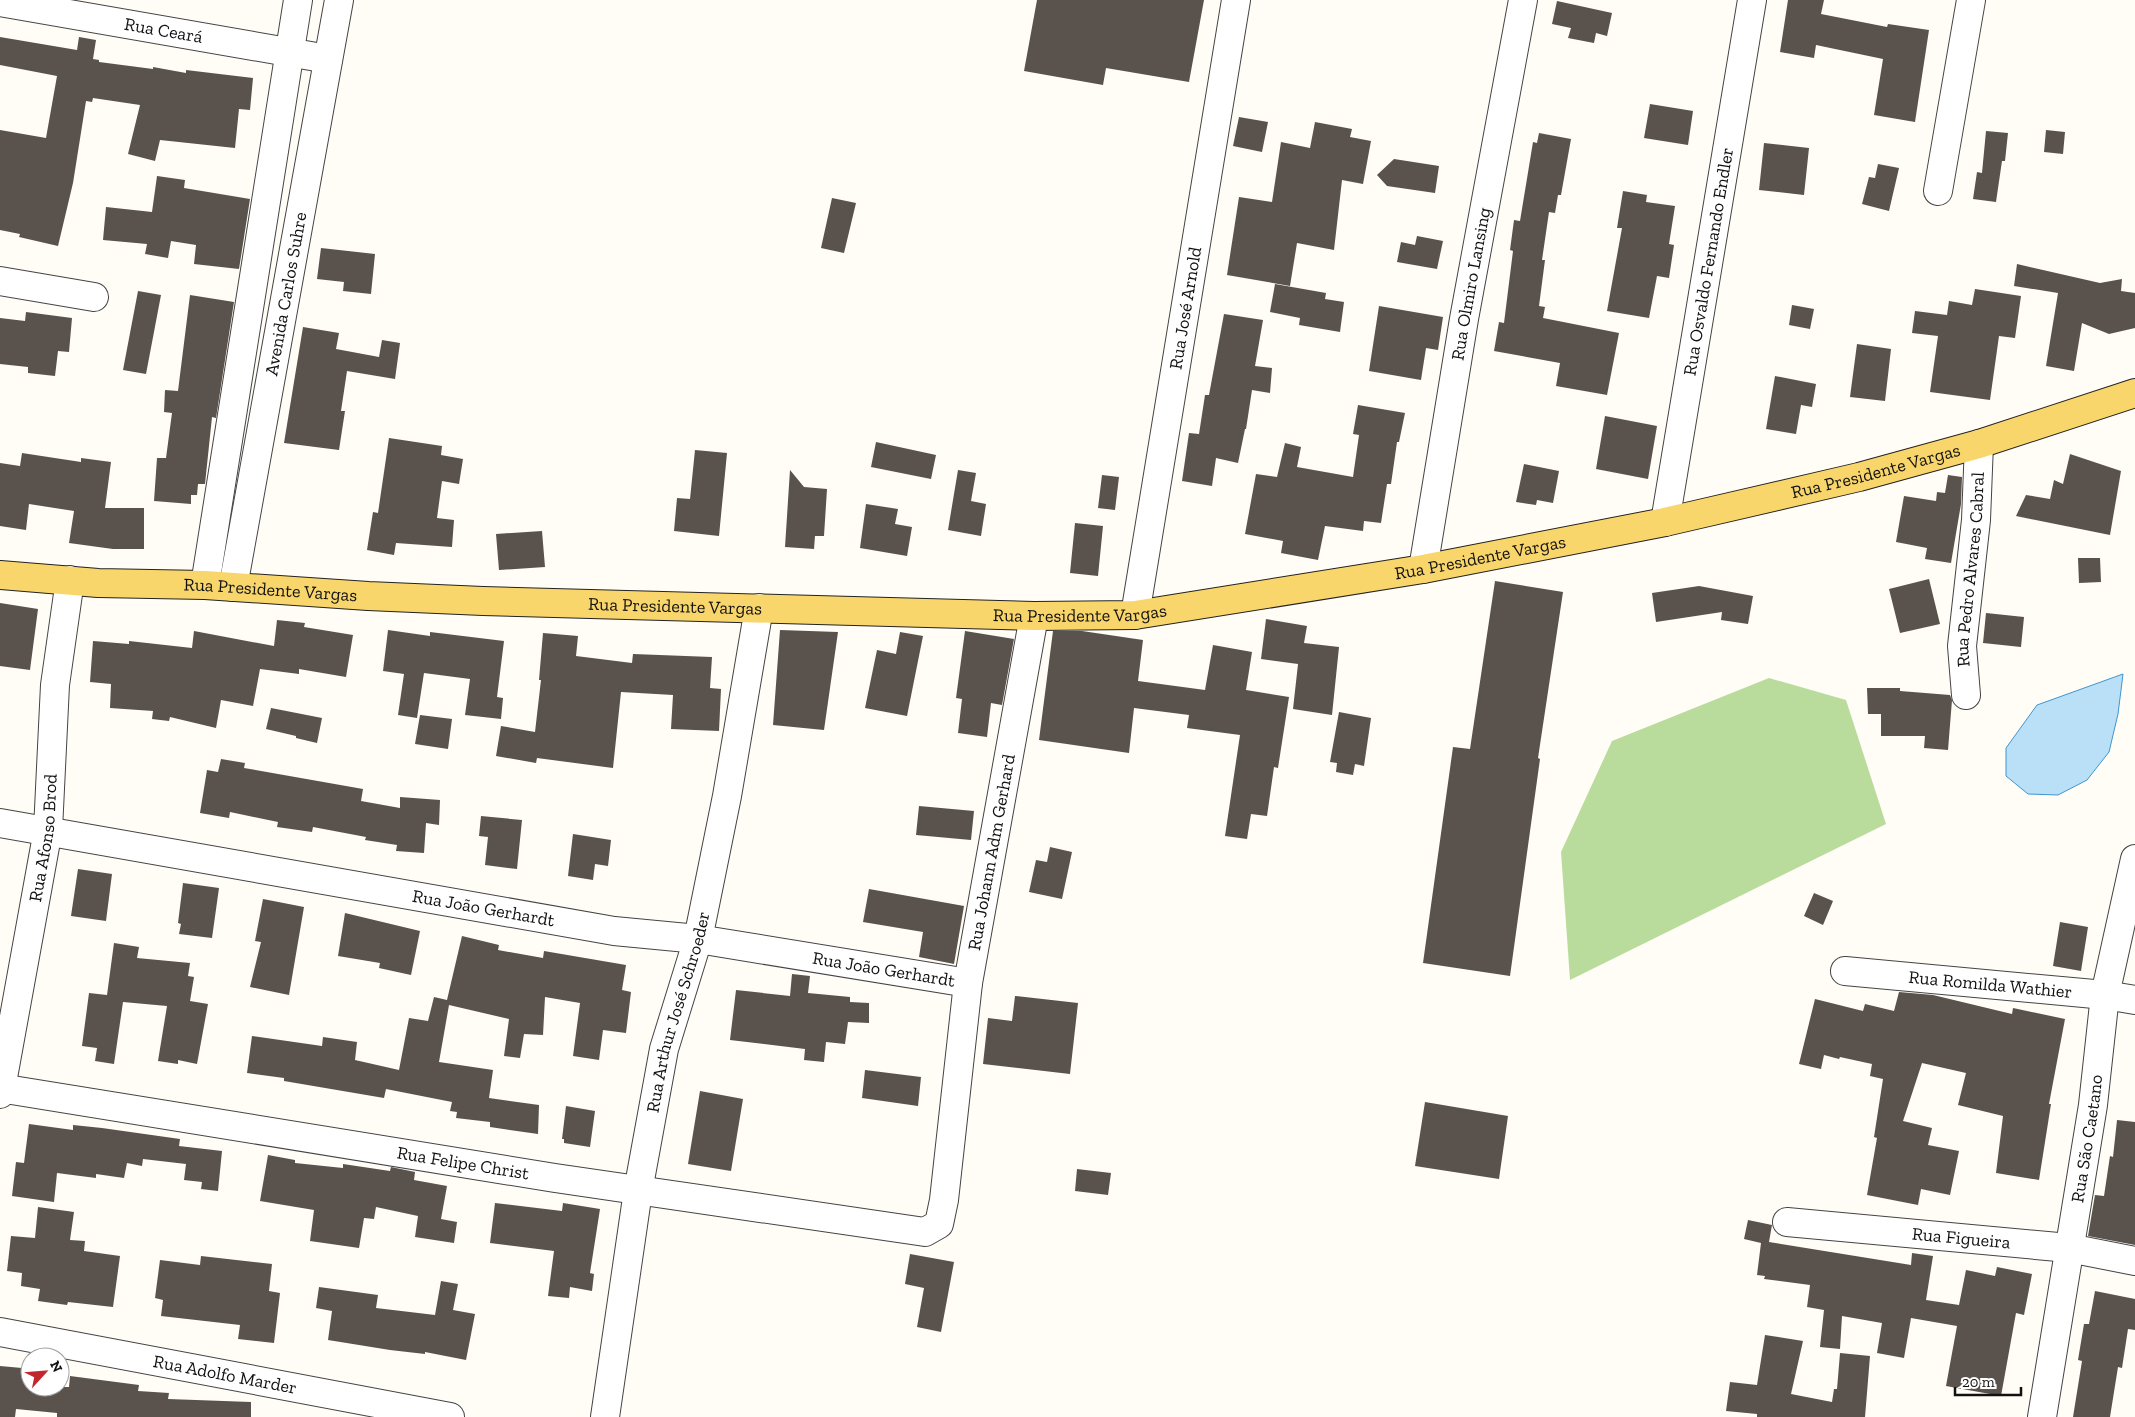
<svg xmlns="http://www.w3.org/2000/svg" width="2135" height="1417" font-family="'Zilla Slab',serif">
<rect width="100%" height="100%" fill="#fffdf5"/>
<path fill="#b9dc9c" d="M 1769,678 L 1846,700 L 1886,824 L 1570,980 L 1561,852 L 1612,741 Z"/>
<path fill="#b9e0f7" stroke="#3f96cf" d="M 2123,674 L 2118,714 L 2109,752 L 2087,780 L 2058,795 L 2028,794 L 2006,776 L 2006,748 L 2037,705 Z"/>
<path fill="#5a524d" d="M 1037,0 L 1204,0 L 1189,82 L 1106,68 L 1103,85 L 1024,71 Z
M 1788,0 L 1824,0 L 1821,14 L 1887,27 L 1888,24 L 1929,30 L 1915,122 L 1874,115 L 1883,59 L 1816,45 L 1814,58 L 1780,52 Z
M 1557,1 L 1612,13 L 1607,36 L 1596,33 L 1594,43 L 1568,38 L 1571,28 L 1552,24 Z
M 0,37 L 77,50 L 79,37 L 96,40 L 93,59 L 99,60 L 99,62 L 153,69 L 153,67 L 186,73 L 186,70 L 253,78 L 250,110 L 239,109 L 235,148 L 160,140 L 155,161 L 128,154 L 140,105 L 93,98 L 92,102 L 86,101 L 73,183 L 58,246 L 19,237 L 20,234 L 0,230 L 0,130 L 46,138 L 57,76 L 0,65 Z
M 1650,104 L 1693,111 L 1688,145 L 1644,138 Z
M 1239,117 L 1268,122 L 1262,152 L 1233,146 Z
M 1315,122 L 1352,129 L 1350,137 L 1371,141 L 1363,184 L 1342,180 L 1334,250 L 1297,243 L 1290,286 L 1227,275 L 1239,197 L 1272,202 L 1281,142 L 1310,148 Z
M 2046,130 L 2065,132 L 2063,154 L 2044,152 Z
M 1986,131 L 2008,133 L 2005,161 L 2002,161 L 1996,202 L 1973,199 L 1977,172 L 1982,173 Z
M 1539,133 L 1571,139 L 1561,195 L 1558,195 L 1555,213 L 1549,212 L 1542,260 L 1545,260 L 1539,306 L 1545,307 L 1543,318 L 1619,333 L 1607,395 L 1556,386 L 1560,363 L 1494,351 L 1499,322 L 1504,323 L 1513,251 L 1510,250 L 1514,220 L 1520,221 L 1533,142 L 1537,143 Z
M 1764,143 L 1809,148 L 1804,195 L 1759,190 Z
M 1394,159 L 1439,166 L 1435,193 L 1387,186 L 1377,175 Z
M 1878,164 L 1899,168 L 1889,211 L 1862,204 L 1869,177 L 1875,178 Z
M 157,176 L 185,180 L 184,188 L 250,199 L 239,269 L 194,264 L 196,245 L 171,241 L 168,258 L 145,254 L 147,244 L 103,240 L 106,207 L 152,212 Z
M 1623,191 L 1647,195 L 1646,202 L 1675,206 L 1669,244 L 1674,245 L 1669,278 L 1657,276 L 1649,318 L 1607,311 L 1622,228 L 1617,228 Z
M 832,198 L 856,203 L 844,253 L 821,248 Z
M 1417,236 L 1443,241 L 1437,269 L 1397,262 L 1401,242 L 1415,245 Z
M 321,248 L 375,254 L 371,294 L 343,291 L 344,282 L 317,279 Z
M 2017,264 L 2100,283 L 2122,279 L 2121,291 L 2135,293 L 2135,328 L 2109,334 L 2082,323 L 2074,371 L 2046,366 L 2058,293 L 2014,286 Z
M 1275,284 L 1326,293 L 1325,299 L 1344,302 L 1340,332 L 1299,325 L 1300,318 L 1270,312 Z
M 1975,289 L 2021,296 L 2015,338 L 1999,336 L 1990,400 L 1930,392 L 1938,336 L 1912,333 L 1915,311 L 1947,315 L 1949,301 L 1972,305 Z
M 138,291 L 161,295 L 146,374 L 123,370 Z
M 190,295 L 234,302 L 216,418 L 212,417 L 205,484 L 198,484 L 197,495 L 191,495 L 191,504 L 154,501 L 157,458 L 166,458 L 172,413 L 164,412 L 165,390 L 178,391 Z
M 1792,305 L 1814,309 L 1810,329 L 1789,325 Z
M 1379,306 L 1443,317 L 1438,350 L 1426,348 L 1421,380 L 1369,371 Z
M 26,312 L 72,318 L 69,352 L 58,351 L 55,376 L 28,373 L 28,367 L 0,364 L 0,318 L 25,321 Z
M 1224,314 L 1263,320 L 1255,366 L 1272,368 L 1270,393 L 1252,390 L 1246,429 L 1245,429 L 1238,463 L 1216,458 L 1212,486 L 1182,481 L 1189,433 L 1199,434 L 1205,395 L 1209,395 Z
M 303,327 L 339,333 L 336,349 L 379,357 L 382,340 L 400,343 L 395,379 L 347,371 L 341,411 L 345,411 L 339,450 L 284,443 Z
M 1857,344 L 1891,349 L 1885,401 L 1850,397 Z
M 1775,376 L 1816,384 L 1812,407 L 1801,405 L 1796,434 L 1766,429 Z
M 1358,405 L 1405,413 L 1399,442 L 1397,442 L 1391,484 L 1387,484 L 1381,523 L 1364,521 L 1363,531 L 1325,526 L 1318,560 L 1281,553 L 1283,541 L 1245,534 L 1256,474 L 1277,477 L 1285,443 L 1301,447 L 1297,467 L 1353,477 L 1359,435 L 1353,434 Z
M 1605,416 L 1657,426 L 1648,479 L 1596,469 Z
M 389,438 L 442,446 L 441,455 L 463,459 L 459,484 L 442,481 L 437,518 L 454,520 L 452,547 L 396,543 L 394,555 L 367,550 L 373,512 L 378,513 Z
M 876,442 L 936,455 L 931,479 L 871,467 Z
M 695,450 L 727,453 L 719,536 L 674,531 L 677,498 L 690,499 Z
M 22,453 L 81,462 L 81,458 L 111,462 L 105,508 L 144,508 L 144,549 L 113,549 L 69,543 L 74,511 L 29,504 L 26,530 L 0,526 L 0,463 L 20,466 Z
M 2070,454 L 2121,471 L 2110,535 L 2016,516 L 2026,495 L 2050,499 L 2054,480 L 2063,484 Z
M 1524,464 L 1559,471 L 1553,503 L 1537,500 L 1536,505 L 1516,502 Z
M 790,470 L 804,487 L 827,489 L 824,536 L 815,536 L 814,549 L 785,547 Z
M 958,470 L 976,473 L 971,501 L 986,504 L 981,536 L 948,530 Z
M 1102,475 L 1119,477 L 1115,510 L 1098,508 Z
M 1948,475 L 1962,477 L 1961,504 L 1951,563 L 1925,559 L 1927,548 L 1896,542 L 1904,496 L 1936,501 L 1937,492 L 1945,493 Z
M 866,504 L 898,509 L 895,524 L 912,527 L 907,556 L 860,548 Z
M 1075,523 L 1103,526 L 1098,576 L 1070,573 Z
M 542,531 L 545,567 L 499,570 L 496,534 Z
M 2078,558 L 2100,558 L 2101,582 L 2079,583 Z
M 1929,579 L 1940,624 L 1900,633 L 1889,589 Z
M 1495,581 L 1563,592 L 1538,758 L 1540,759 L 1510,976 L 1423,963 L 1453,747 L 1470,749 Z
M 1699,586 L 1753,596 L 1748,624 L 1721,620 L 1722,612 L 1656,622 L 1652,593 Z
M 0,603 L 38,609 L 30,670 L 0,666 Z
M 1986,613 L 2024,617 L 2021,647 L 1983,643 Z
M 1266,619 L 1307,626 L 1304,643 L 1339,647 L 1332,715 L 1293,709 L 1298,664 L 1261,659 Z
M 277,620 L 305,623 L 304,627 L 353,635 L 346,677 L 299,669 L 299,674 L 260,669 L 253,706 L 221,700 L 216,728 L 170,717 L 169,721 L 152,719 L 153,711 L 110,708 L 111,684 L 90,682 L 93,641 L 129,644 L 129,641 L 192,648 L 194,631 L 274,646 Z
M 388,630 L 430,636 L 430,632 L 504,641 L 497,697 L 503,698 L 501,719 L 465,715 L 470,679 L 424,673 L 417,718 L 398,715 L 404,674 L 383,671 Z
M 780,630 L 838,632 L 824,730 L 773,725 Z
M 965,631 L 1014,639 L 1002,705 L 991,703 L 987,737 L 958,733 L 962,699 L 956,698 Z
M 1053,631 L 1082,631 L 1143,640 L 1138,681 L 1205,690 L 1213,645 L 1252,652 L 1246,690 L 1289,697 L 1278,768 L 1274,767 L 1267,816 L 1251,814 L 1247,839 L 1225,836 L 1240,735 L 1187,728 L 1189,715 L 1134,708 L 1129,753 L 1039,740 Z
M 900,632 L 923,636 L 907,716 L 865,708 L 877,650 L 896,654 Z
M 543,633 L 578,636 L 576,656 L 632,663 L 633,654 L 712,657 L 710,688 L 721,689 L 719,731 L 671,729 L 673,695 L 621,692 L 613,768 L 537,758 L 536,763 L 496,756 L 501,726 L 535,732 L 541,680 L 539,680 Z
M 1867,688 L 1900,688 L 1900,691 L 1950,695 L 1952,700 L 1948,750 L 1924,748 L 1925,736 L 1881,736 L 1881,714 L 1868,714 Z
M 271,708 L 322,718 L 317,743 L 296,738 L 296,736 L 266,729 Z
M 1339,712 L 1371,718 L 1364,766 L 1355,764 L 1353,775 L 1336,772 L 1337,763 L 1330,762 Z
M 420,715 L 452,719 L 448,749 L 415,744 Z
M 221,759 L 245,763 L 244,768 L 363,789 L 361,801 L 400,808 L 400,797 L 440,800 L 439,825 L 426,823 L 424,853 L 396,851 L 397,845 L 365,840 L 366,837 L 313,827 L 312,832 L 277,827 L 278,822 L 230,812 L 229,818 L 200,813 L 207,770 L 218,772 Z
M 919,806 L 974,811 L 971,840 L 916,835 Z
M 481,816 L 522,820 L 517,869 L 485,865 L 488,837 L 479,836 Z
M 573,834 L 611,840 L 608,866 L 595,864 L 593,880 L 568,876 Z
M 1050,847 L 1072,852 L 1062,899 L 1029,892 L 1036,860 L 1047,862 Z
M 78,869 L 112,874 L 106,921 L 71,916 Z
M 183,883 L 219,888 L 212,938 L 179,934 L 181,924 L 178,923 Z
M 869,889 L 964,906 L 954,964 L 919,957 L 923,932 L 863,922 Z
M 1814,893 L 1833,901 L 1823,925 L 1804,916 Z
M 263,899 L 304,907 L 289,995 L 250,987 L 261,942 L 255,941 Z
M 345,913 L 420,931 L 411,975 L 379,968 L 380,963 L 338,956 Z
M 2060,922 L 2088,927 L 2081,971 L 2053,966 Z
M 462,936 L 499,945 L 498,950 L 543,958 L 544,951 L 626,965 L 622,990 L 631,992 L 626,1033 L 603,1030 L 599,1060 L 573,1056 L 580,1003 L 545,997 L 543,1035 L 524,1034 L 520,1058 L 504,1056 L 509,1019 L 449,1005 L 439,1062 L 493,1070 L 489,1098 L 539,1105 L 538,1134 L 490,1127 L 490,1122 L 456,1118 L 457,1112 L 450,1111 L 452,1102 L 386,1089 L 384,1098 L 284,1081 L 284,1078 L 247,1073 L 252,1036 L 322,1046 L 323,1037 L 357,1042 L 355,1060 L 399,1070 L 409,1018 L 428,1021 L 434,997 L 447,1000 Z
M 114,943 L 139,947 L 137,958 L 190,963 L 188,976 L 194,977 L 190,1001 L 208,1004 L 197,1064 L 178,1060 L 178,1064 L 158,1061 L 167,1006 L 123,1002 L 114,1064 L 95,1061 L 97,1048 L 82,1046 L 89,993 L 107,995 Z
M 792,974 L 810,976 L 808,993 L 850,997 L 850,1002 L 869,1003 L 869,1023 L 848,1022 L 845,1044 L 826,1042 L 824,1062 L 804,1060 L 805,1049 L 730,1040 L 736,990 L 790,996 Z
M 1899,992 L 1933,995 L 2012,1014 L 2013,1008 L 2065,1019 L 2049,1104 L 2051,1104 L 2039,1180 L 1996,1173 L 2003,1116 L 1958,1105 L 1966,1073 L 1922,1063 L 1903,1121 L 1932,1128 L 1928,1145 L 1959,1151 L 1950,1195 L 1921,1189 L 1918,1205 L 1867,1195 L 1877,1138 L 1874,1137 L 1883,1079 L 1870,1076 L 1872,1064 L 1840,1057 L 1839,1059 L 1824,1055 L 1821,1069 L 1799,1064 L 1815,999 L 1863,1011 L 1865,1004 L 1894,1011 Z
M 1015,996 L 1078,1003 L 1070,1074 L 983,1064 L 988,1018 L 1012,1021 Z
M 865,1070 L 921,1077 L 918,1106 L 862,1098 Z
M 700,1091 L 743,1099 L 731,1171 L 688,1164 Z
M 1425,1102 L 1508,1116 L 1499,1179 L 1415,1166 Z
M 566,1106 L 595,1111 L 590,1147 L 564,1143 L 564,1139 L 562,1139 Z
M 2117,1120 L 2135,1122 L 2135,1245 L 2088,1236 L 2095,1195 L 2104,1196 L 2110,1156 L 2113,1157 Z
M 29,1124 L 73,1130 L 73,1125 L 102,1128 L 180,1139 L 179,1146 L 222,1151 L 218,1191 L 201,1189 L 202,1182 L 184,1180 L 186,1164 L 143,1159 L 142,1166 L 127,1163 L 124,1178 L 96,1174 L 96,1178 L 57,1173 L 54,1202 L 12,1196 L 16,1162 L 24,1163 Z
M 268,1155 L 295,1160 L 295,1163 L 343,1168 L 343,1164 L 390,1171 L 391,1167 L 415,1172 L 414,1180 L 447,1186 L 441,1219 L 457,1222 L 454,1243 L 415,1237 L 418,1216 L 376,1207 L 374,1219 L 364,1218 L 359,1248 L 310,1241 L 314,1210 L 260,1201 Z
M 1077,1169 L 1111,1173 L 1108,1195 L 1075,1191 Z
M 495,1203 L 562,1211 L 563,1203 L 600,1209 L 590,1273 L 594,1274 L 592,1291 L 570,1287 L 569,1298 L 548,1296 L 554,1251 L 490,1243 Z
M 38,1207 L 74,1212 L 70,1240 L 85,1241 L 84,1251 L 120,1256 L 113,1307 L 68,1302 L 67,1305 L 38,1301 L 40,1289 L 21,1286 L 22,1273 L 7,1271 L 11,1236 L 35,1238 Z
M 1748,1220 L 1772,1225 L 1769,1242 L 1911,1265 L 1912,1253 L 1933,1256 L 1926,1300 L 1959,1305 L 1966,1270 L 1995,1276 L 1997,1267 L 2032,1274 L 2024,1315 L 2016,1313 L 2001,1396 L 1946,1386 L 1957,1326 L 1911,1318 L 1904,1358 L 1877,1353 L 1882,1323 L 1842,1316 L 1840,1349 L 1820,1347 L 1824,1310 L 1807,1307 L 1810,1285 L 1764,1279 L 1765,1276 L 1757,1275 L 1761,1243 L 1744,1239 Z
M 910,1254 L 954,1262 L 941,1332 L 917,1327 L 924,1288 L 905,1284 Z
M 201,1256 L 272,1264 L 269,1291 L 280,1293 L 274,1343 L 238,1339 L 240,1325 L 161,1316 L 163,1300 L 155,1298 L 160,1260 L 200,1265 Z
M 441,1281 L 458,1284 L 453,1310 L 475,1314 L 466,1360 L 425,1352 L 425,1354 L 390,1350 L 328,1340 L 332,1311 L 316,1308 L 319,1287 L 378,1295 L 376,1308 L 435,1315 Z
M 2095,1291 L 2135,1299 L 2135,1330 L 2128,1329 L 2122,1368 L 2118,1367 L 2110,1417 L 2073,1417 L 2082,1361 L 2078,1360 L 2084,1324 L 2089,1324 Z
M 1765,1335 L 1803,1341 L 1791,1394 L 1832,1402 L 1834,1389 L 1837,1389 L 1840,1353 L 1870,1356 L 1865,1417 L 1757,1417 L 1757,1414 L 1726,1411 L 1730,1382 L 1757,1385 Z
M 0,1366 L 22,1368 L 21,1374 L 30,1375 L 30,1387 L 69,1387 L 70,1376 L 139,1385 L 138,1391 L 169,1393 L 168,1399 L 251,1402 L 251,1417 L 57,1417 L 57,1413 L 16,1409 L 15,1417 L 0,1417 Z"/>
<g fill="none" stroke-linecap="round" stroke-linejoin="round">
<defs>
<g id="minor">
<path id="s1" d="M 0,2 L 328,59"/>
<path d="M 1938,191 L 1971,0"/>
<path d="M 0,281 L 94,297"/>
<path id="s2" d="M 1665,522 L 1752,0"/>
<path id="s3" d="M 1423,569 L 1464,319 L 1523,0"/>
<path d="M 205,585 L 298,0"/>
<path id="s4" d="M 233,587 L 339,0"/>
<path id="s5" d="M 1135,615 L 1236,0"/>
<path id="s6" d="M 1966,695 L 1962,646 L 1976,520 L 1979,444"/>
<path id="s7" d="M 0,823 L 614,931 L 698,939 L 968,983"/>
<path id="s8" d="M 1845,971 L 2105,995 L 2135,1000"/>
<path id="s9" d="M 0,1088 L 555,1178 L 925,1232 L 939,1224 L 944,1200 L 968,983 L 1034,616"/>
<path id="s10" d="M 0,1094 L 48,830 L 55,685 L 70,580"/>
<path id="s11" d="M 1787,1222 L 2069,1248 L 2135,1261"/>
<path id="s12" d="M 0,1332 L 450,1417"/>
<path id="s13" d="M 605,1417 L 638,1191 L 664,1049 L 698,939 L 727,796 L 759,608"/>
<path id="s14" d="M 2042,1417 L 2093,1105 L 2105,995 L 2135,859"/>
</g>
<g id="major">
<path id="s15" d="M 0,575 L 98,583 L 205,585 L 368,596 L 483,601 L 1034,616 L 1135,615 L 1423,569 L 1665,522 L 1859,477 L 1979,444 L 2135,393"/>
</g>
</defs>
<use href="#minor" stroke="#444" stroke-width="30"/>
<use href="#major" stroke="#222" stroke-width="30"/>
<use href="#minor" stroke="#fff" stroke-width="28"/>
<use href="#major" stroke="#f9d66b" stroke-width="28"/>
</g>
<g text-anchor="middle" stroke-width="5" stroke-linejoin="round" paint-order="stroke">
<g font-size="18" fill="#111" stroke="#fff">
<text dy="6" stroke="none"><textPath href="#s1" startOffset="166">Rua Ceará</textPath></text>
<text dy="6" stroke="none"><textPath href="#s2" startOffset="264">Rua Osvaldo Fernando Endler</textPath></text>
<text dy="6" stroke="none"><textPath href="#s3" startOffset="289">Rua Olmiro Lansing</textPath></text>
<text dy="6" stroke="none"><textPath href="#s4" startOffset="298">Avenida Carlos Suhre</textPath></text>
<text dy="6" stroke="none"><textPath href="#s5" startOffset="311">Rua José Arnold</textPath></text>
<text dy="6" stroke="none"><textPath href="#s15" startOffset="1891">Rua Presidente Vargas</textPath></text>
<text dy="6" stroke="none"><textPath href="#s15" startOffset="1486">Rua Presidente Vargas</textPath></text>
<text dy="6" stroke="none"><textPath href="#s6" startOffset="126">Rua Pedro Alvares Cabral</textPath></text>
<text dy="6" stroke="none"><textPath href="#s15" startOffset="271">Rua Presidente Vargas</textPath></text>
<text dy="6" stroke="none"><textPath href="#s15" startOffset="676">Rua Presidente Vargas</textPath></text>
<text dy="6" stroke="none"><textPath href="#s15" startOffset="1081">Rua Presidente Vargas</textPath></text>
<text dy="6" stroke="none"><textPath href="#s10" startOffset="260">Rua Afonso Brod</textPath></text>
<text dy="6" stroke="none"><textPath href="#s9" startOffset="1328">Rua Johann Adm Gerhard</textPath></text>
<text dy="6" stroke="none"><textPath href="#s7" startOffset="491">Rua João Gerhardt</textPath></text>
<text dy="6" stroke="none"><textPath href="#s7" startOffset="896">Rua João Gerhardt</textPath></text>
<text dy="6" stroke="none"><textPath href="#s8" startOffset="146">Rua Romilda Wathier</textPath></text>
<text dy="6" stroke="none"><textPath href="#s13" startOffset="412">Rua Arthur José Schroeder</textPath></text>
<text dy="6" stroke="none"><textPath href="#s14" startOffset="282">Rua São Caetano</textPath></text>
<text dy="6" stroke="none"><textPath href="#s9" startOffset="469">Rua Felipe Christ</textPath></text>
<text dy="6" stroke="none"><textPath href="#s11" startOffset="175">Rua Figueira</textPath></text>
<text dy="6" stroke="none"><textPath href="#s12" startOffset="229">Rua Adolfo Marder</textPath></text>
</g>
</g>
<g transform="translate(45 1372) rotate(64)"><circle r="24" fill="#ffffff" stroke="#a0a0a0"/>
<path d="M0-4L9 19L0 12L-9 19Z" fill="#c4262e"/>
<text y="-8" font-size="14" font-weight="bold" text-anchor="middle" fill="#111111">N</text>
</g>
<path d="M1955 1387v8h66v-8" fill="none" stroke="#111111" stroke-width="2.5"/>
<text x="1962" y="1387" font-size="15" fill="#111111" stroke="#ffffff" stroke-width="4" paint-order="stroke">20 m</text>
</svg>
